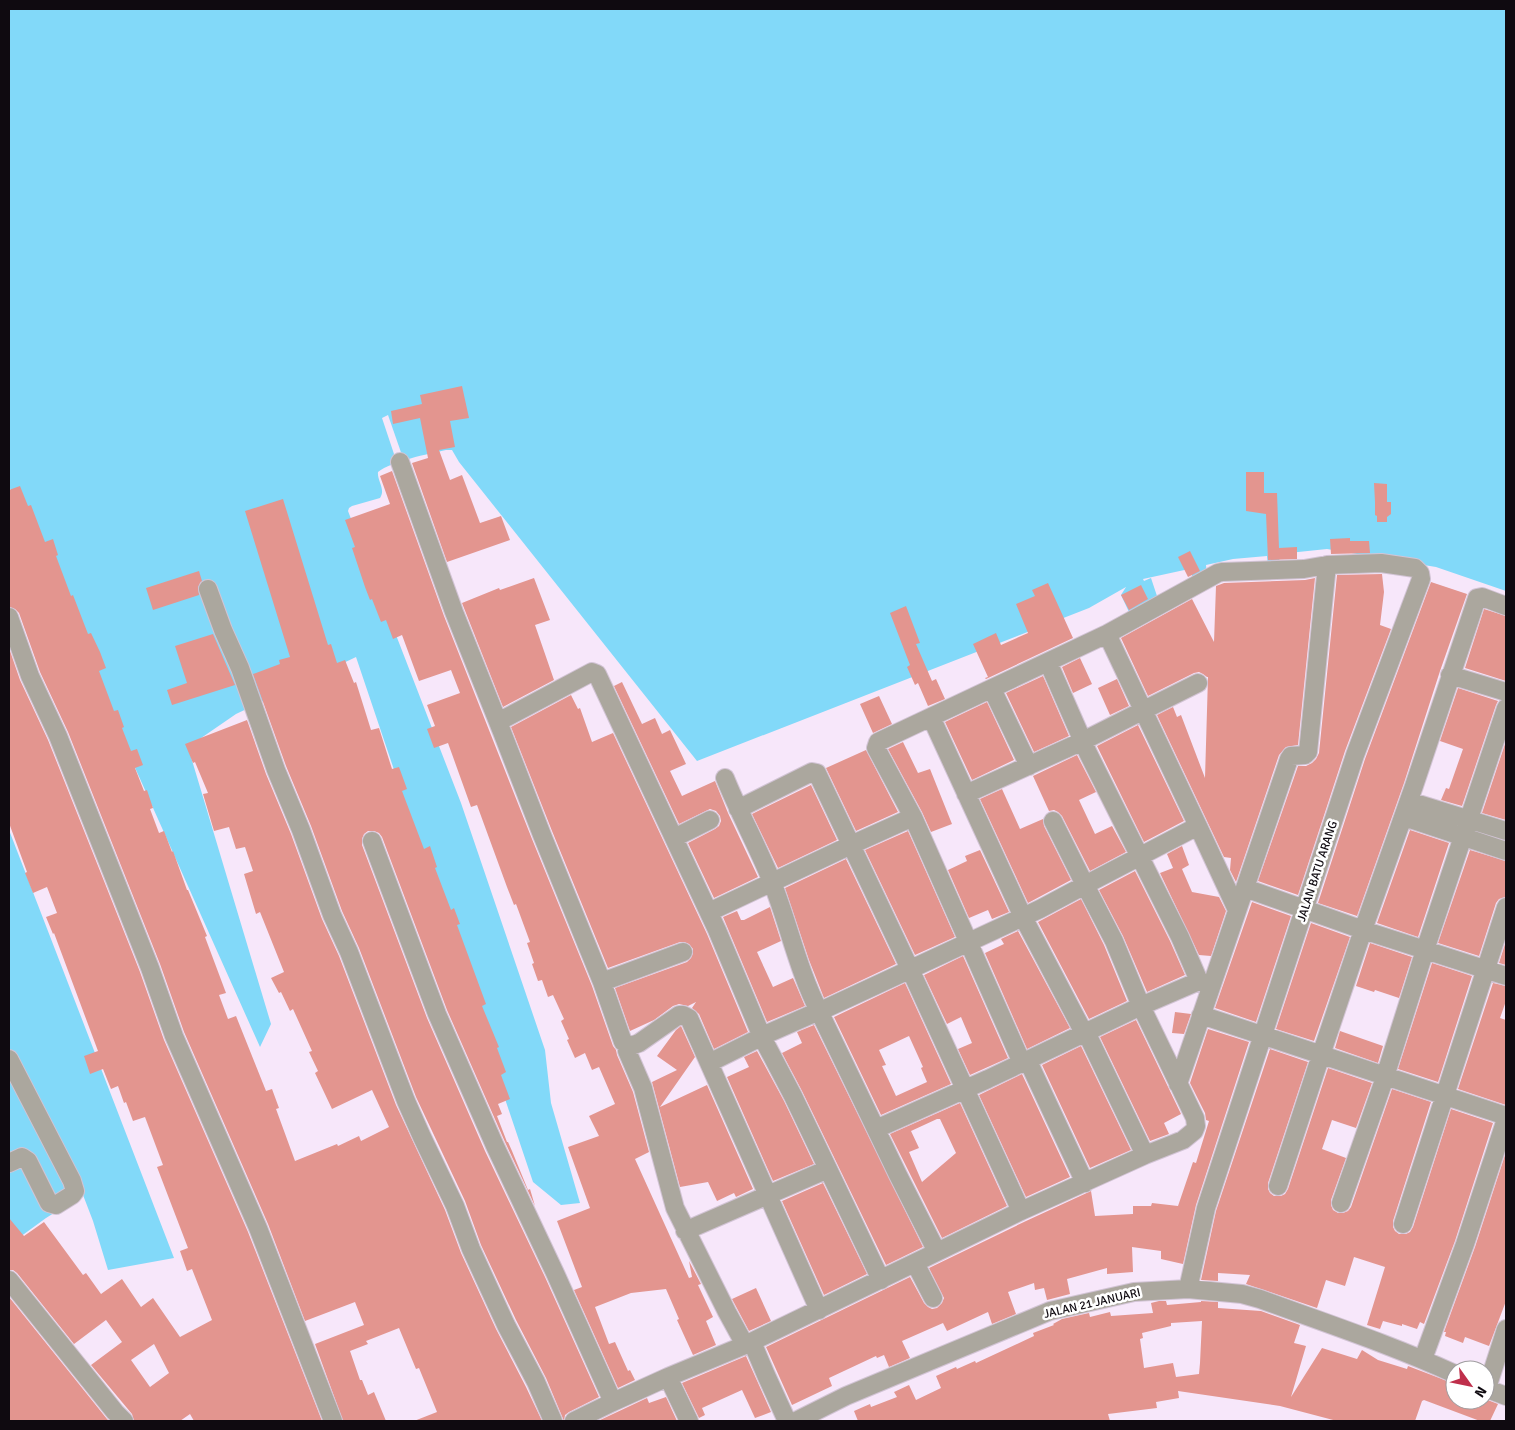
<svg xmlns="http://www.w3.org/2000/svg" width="1515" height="1430" font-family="Signika,sans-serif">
<rect width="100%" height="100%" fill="#f7e7fa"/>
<path fill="#82d9f9" d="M 9,9 L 1506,9 L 1506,591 L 1436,567 L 1327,549 L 1279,554 L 1280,568 L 1268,568 L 1267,556 L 1233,559 L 1206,565 L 1207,576 L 1195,582 L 1189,569 L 1143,579 L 1144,581 L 1151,578 L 1159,602 L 1133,613 L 1129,612 L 1121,595 L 1126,587 L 1089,608 L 697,761 L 459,462 L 452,450 L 446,450 C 428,454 392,461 378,472 C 377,481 386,489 380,498 L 352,506 L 349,508 L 348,511 L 461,803 L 545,1050 L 551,1103 L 580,1203 L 561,1205 L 533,1182 L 356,657 L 236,714 L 188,747 L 271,1024 L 260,1047 L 9,486 Z
M 9,830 L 174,1258 L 108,1270 L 93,1221 L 83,1195 L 46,1218 L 9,1245 Z"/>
<path fill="#f7e7fa" d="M 388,415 L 404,461 L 397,463 L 382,418 Z"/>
<path fill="#e3958f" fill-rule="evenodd" d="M 462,386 L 469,418 L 450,421 L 455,447 L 439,450 L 450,480 L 462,475 L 480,523 L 501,516 L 510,540 L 447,562 L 412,463 L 428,458 L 420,418 L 393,424 L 391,411 L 422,404 L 420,395 Z
M 392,471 L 444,616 L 532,839 L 592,986 L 613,1046 L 616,1050 L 617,1055 L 633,1092 L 649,1152 L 635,1159 L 689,1278 L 692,1277 L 689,1261 L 701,1284 L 698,1285 L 713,1317 L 706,1321 L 716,1345 L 693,1355 L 677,1320 L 679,1319 L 666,1289 L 631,1293 L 595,1307 L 609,1344 L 615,1342 L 628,1371 L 630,1370 L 635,1380 L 618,1388 L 574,1290 L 582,1287 L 557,1221 L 590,1208 L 568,1147 L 599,1136 L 589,1116 L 615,1104 L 599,1067 L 592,1070 L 585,1053 L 575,1058 L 567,1040 L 569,1039 L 561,1021 L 564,1019 L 553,995 L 548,997 L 542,980 L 538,981 L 532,964 L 534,963 L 527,943 L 530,942 L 516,904 L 514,905 L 507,887 L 477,805 L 471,807 L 448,743 L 434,748 L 427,729 L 435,726 L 427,705 L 460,693 L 451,670 L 419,681 L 402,635 L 393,639 L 386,620 L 381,622 L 372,599 L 370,600 L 365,587 L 352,548 L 355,547 L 345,520 L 390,504 L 380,476 Z
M 1246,472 L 1264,472 L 1264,493 L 1277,493 L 1279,548 L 1297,547 L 1297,559 L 1268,560 L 1266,514 L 1246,511 Z
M 1374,483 L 1387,484 L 1387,502 L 1391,502 L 1391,514 L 1387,517 L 1387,522 L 1377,522 L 1377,516 L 1375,515 L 1375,502 Z
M 20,486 L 28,506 L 31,505 L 45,542 L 53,539 L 58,555 L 56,556 L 71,596 L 73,595 L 88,634 L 91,633 L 100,652 L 106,668 L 99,671 L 114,711 L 118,710 L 124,727 L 122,728 L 131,751 L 137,749 L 143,765 L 135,768 L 144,791 L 147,790 L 153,808 L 150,809 L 159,833 L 164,831 L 172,852 L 173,851 L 187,890 L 188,890 L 207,936 L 205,937 L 226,993 L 219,995 L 228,1019 L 236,1016 L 266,1091 L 272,1089 L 279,1108 L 276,1109 L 295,1161 L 337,1144 L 338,1146 L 359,1136 L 361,1141 L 389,1127 L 372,1090 L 332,1109 L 315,1073 L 318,1071 L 309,1052 L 312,1051 L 293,1009 L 290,1011 L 281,992 L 279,993 L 271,978 L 284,972 L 260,912 L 256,914 L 244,874 L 253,871 L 245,847 L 236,849 L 229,827 L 214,831 L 203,794 L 208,793 L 195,762 L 193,763 L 185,744 L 247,720 L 266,774 L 291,834 L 322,919 L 339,956 L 396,1105 L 445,1210 L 461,1253 L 496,1329 L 526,1387 L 542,1421 L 414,1421 L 437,1412 L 419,1368 L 416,1369 L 399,1328 L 366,1341 L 368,1344 L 350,1351 L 360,1380 L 362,1380 L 368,1395 L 374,1392 L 386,1421 L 343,1421 L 315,1344 L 364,1325 L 355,1302 L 305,1321 L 268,1224 L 184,1032 L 160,964 L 68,732 L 40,672 L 19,613 L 15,609 L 9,607 L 9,490 Z
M 283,499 L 328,645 L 331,644 L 337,663 L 345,660 L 354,683 L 356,682 L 371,730 L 379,728 L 392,769 L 399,767 L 407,789 L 402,791 L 424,849 L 430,846 L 437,867 L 435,868 L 451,910 L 454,908 L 460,924 L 457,925 L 486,1004 L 482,1006 L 499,1047 L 497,1048 L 506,1072 L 501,1075 L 510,1099 L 498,1104 L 502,1114 L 497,1116 L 507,1142 L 508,1142 L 512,1151 L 528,1190 L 530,1189 L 535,1206 L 505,1142 L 447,1010 L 382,837 L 379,833 L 374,831 L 368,831 L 364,834 L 362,839 L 362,845 L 427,1018 L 485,1151 L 545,1277 L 599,1397 L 569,1412 L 565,1415 L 564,1421 L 546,1378 L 516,1320 L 481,1245 L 465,1201 L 416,1097 L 359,948 L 342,911 L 311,826 L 286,766 L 253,674 L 280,664 L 279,660 L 290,657 L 245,511 Z
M 1350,538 L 1350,541 L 1369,541 L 1370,553 L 1331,554 L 1330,539 Z
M 1190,551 L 1200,571 L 1188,577 L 1178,557 Z
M 199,571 L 202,581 L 198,587 L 199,595 L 153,610 L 146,588 Z
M 1382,574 L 1384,592 L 1380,625 L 1391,629 L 1345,751 L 1298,895 L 1258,881 L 1298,766 L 1306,766 L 1312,763 L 1316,759 L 1319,753 L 1337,575 Z
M 534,578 L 550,620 L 535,625 L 554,680 L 503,707 L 462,603 L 499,588 L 500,590 Z
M 1315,578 L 1298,745 L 1286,747 L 1279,755 L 1236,882 L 1230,870 L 1231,858 L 1224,857 L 1157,715 L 1173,707 L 1177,717 L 1181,715 L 1205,778 L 1208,677 L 1207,677 L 1203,674 L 1199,672 L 1194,673 L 1148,696 L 1121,638 L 1192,599 L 1214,642 L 1216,586 L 1224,583 L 1305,580 Z
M 1431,582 L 1467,594 L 1440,671 L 1404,783 L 1357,916 L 1318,903 L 1365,759 Z
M 1048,583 L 1073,638 L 986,679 L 985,678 L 988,677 L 973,644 L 996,633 L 1001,645 L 1028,633 L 1016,604 L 1035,596 L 1032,590 Z
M 1141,585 L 1148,599 L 1129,610 L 1121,595 Z
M 906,606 L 920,643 L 916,644 L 932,681 L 936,679 L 945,699 L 928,706 L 918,683 L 915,685 L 907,667 L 910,665 L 890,613 Z
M 1484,609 L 1506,616 L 1506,681 L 1465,668 Z
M 213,634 L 235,685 L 172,705 L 167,690 L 187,683 L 175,646 Z
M 9,648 L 20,680 L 48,740 L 104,881 L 140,972 L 164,1040 L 248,1232 L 322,1421 L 194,1421 L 190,1414 L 180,1421 L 134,1421 L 132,1414 L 91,1365 L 122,1342 L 106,1320 L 74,1344 L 17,1273 L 13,1270 L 9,1270 L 9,1218 L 24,1236 L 44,1222 L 83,1275 L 86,1273 L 101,1294 L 122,1279 L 141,1307 L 153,1298 L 180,1337 L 212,1320 L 192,1269 L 187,1271 L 180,1251 L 188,1248 L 157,1167 L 163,1165 L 145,1117 L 133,1121 L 126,1102 L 124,1103 L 118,1086 L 111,1089 L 103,1069 L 90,1074 L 84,1056 L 98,1051 L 54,933 L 53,934 L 46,917 L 57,913 L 47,887 L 33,893 L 25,873 L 27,872 L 9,823 ZM 154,1344 L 169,1373 L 150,1387 L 131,1360 Z
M 1080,658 L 1092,684 L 1073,693 L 1062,667 Z
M 1043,676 L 1069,736 L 1034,752 L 1006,693 Z
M 1117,679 L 1129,706 L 1110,715 L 1098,688 Z
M 622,682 L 642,724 L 655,718 L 662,734 L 670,730 L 686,764 L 670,771 L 682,796 L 715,781 L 728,813 L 758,877 L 714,898 L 688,843 L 715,829 L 719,826 L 721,821 L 720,816 L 716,811 L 710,809 L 679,824 L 614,686 Z
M 1458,688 L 1498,701 L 1496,705 L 1462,806 L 1441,800 L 1446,788 L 1449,789 L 1463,749 L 1440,741 Z
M 571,695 L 578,709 L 580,708 L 592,742 L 613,733 L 707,934 L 748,1032 L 714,1049 L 699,1014 L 692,1008 L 696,1002 L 688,1006 L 679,1004 L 673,1006 L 654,1020 L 630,1031 L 615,988 L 687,962 L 691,958 L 693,953 L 693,949 L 689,944 L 684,942 L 680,942 L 608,968 L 552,831 L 511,727 Z
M 879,696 L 892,724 L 873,733 L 860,704 Z
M 987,702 L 1014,760 L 972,780 L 945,722 Z
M 1138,725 L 1184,821 L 1144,842 L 1097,746 Z
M 1506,741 L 1506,820 L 1482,813 Z
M 903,742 L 918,773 L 930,769 L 952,824 L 931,832 L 922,812 L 888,749 Z
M 866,750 L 898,812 L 856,831 L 826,768 Z
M 1077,755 L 1096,792 L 1079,800 L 1095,834 L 1112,826 L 1126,852 L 1090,871 L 1062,816 L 1058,812 L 1054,810 L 1049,811 L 1033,776 Z
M 811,785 L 837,840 L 778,868 L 752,814 Z
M 1002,789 L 1020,829 L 1043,819 L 1044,826 L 1071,880 L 1028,903 L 980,799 Z
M 1410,830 L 1449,843 L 1418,937 L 1377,923 Z
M 908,831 L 955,937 L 915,955 L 865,850 Z
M 1182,846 L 1189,865 L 1182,869 L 1192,892 L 1219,897 L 1226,911 L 1211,956 L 1199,955 L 1160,873 L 1173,868 L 1167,854 Z
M 980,850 L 1009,912 L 992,919 L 988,910 L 969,918 L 948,870 L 967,861 L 965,856 Z
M 1470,850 L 1506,861 L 1506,897 L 1499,899 L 1496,903 L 1479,956 L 1438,943 Z
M 846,859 L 896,964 L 824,998 L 809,960 L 785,888 Z
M 1135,871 L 1170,941 L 1185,975 L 1147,992 L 1123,936 L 1099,890 Z
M 1081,899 L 1104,945 L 1127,1001 L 1089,1019 L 1038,922 Z
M 1252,902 L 1291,916 L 1256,1022 L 1215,1008 Z
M 770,907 L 781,941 L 757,952 L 773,987 L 793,978 L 805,1006 L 767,1022 L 723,917 L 737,911 L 741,920 L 744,920 Z
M 1311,923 L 1350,937 L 1314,1041 L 1276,1029 Z
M 1018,931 L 1070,1028 L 1027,1049 L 985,953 L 1004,944 L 1001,939 Z
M 1506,941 L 1506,965 L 1499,963 Z
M 1370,943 L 1412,957 L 1399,998 L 1375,990 L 1374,992 L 1356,986 Z
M 963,956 L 1008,1058 L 970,1075 L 958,1049 L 972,1043 L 961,1017 L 947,1024 L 924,975 Z
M 1432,963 L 1472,976 L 1438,1082 L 1398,1069 Z
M 905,983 L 951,1084 L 881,1115 L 834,1017 ZM 909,1036 L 923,1067 L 921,1068 L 927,1082 L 896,1096 L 882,1066 L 886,1065 L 879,1050 Z
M 1493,983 L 1506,986 L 1506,1001 L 1500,1018 L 1506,1020 L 1506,1105 L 1458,1089 Z
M 1175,1012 L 1191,1014 L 1184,1034 L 1172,1033 Z
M 1136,1020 L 1181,1114 L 1164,1123 L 1169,1134 L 1150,1141 L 1100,1037 Z
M 814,1025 L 923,1247 L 886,1265 L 802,1091 L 782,1053 L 802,1043 L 797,1032 Z
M 681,1026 L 695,1057 L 660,1107 L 707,1085 L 753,1189 L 736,1197 L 734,1193 L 717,1201 L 708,1182 L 680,1187 L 652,1082 L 677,1070 L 657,1056 L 676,1030 Z
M 1208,1029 L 1249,1042 L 1196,1205 L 1183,1264 L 1161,1259 L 1161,1251 L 1132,1247 L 1133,1272 L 1107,1274 L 1107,1268 L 1067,1279 L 1070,1294 L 1047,1300 L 1044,1288 L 1035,1290 L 1034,1283 L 1008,1292 L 1016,1314 L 992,1324 L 988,1312 L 947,1331 L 943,1323 L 902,1341 L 910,1358 L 889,1367 L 884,1355 L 877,1358 L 876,1356 L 829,1378 L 832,1386 L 792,1405 L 766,1347 L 910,1277 L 924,1303 L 928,1307 L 932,1309 L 937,1308 L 942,1303 L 944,1298 L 929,1268 L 1026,1221 L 1091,1191 L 1095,1216 L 1133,1214 L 1133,1206 L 1151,1206 L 1152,1203 L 1178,1206 L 1193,1162 L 1196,1163 L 1209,1121 L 1206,1120 L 1205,1113 L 1190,1083 Z
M 1340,1031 L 1383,1046 L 1378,1063 L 1335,1048 Z
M 1081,1046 L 1131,1150 L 1090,1168 L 1042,1065 Z
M 1270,1049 L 1308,1062 L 1268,1183 L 1268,1189 L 1270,1193 L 1274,1196 L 1281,1196 L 1285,1194 L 1288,1189 L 1328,1068 L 1372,1083 L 1356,1128 L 1332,1120 L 1322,1149 L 1346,1158 L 1331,1200 L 1331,1205 L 1333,1210 L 1338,1213 L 1343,1213 L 1348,1211 L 1351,1207 L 1392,1089 L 1431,1102 L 1393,1221 L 1393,1227 L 1395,1231 L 1399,1234 L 1406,1234 L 1410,1232 L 1413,1227 L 1451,1109 L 1493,1123 L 1455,1241 L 1424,1324 L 1420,1322 L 1417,1329 L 1402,1324 L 1402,1326 L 1383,1321 L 1380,1329 L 1367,1325 L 1385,1267 L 1354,1257 L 1345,1286 L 1326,1280 L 1317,1308 L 1246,1284 L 1250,1275 L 1218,1273 L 1218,1281 L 1201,1280 L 1216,1211 Z
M 757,1051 L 784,1101 L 814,1164 L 773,1181 L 727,1077 L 749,1067 L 744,1057 Z
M 1022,1074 L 1070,1177 L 1026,1197 L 979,1095 Z
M 960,1103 L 1007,1206 L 942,1238 L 890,1134 ZM 937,1119 L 940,1119 L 956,1153 L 922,1182 L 909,1152 L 919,1148 L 911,1131 Z
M 1506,1152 L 1506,1301 L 1489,1346 L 1465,1337 L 1463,1343 L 1445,1336 L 1446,1332 L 1444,1332 L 1475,1247 Z
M 823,1183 L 867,1274 L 824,1295 L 782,1201 Z
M 756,1288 L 771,1321 L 749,1331 L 732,1299 Z
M 9,1297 L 107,1419 L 109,1421 L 9,1421 Z
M 1159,1301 L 1166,1301 L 1167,1305 L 1201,1302 L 1201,1301 L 1218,1302 L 1218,1308 L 1261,1311 L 1300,1325 L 1294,1343 L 1306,1346 L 1291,1397 L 1322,1348 L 1357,1359 L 1362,1350 L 1378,1360 L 1407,1369 L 1408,1366 L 1455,1384 L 1455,1400 L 1485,1399 L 1498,1404 L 1490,1421 L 1480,1421 L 1424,1400 L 1422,1401 L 1415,1421 L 1337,1421 L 1280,1406 L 1178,1391 L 1179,1398 L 1156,1402 L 1157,1408 L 1108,1414 L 1110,1421 L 858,1421 L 854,1411 L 870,1404 L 871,1407 L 897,1397 L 894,1392 L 909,1385 L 916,1400 L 941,1388 L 936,1376 L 956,1367 L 957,1369 L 975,1361 L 976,1363 L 1034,1336 L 1033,1333 L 1054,1325 L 1053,1324 L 1062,1319 L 1089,1313 L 1090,1317 L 1110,1312 L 1111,1316 L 1153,1313 L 1151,1303 ZM 1202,1321 L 1200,1363 L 1199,1374 L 1176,1377 L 1173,1363 L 1144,1368 L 1140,1339 L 1143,1338 L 1142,1333 L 1171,1326 L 1171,1323 Z
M 746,1356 L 771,1412 L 755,1418 L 742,1390 L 702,1408 L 705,1415 L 699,1418 L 682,1383 Z
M 666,1397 L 677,1421 L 598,1421 L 647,1398 L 649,1403 Z"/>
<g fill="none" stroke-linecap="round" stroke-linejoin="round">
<defs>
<path id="minor" d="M 400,462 L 454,612 L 502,732 L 542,835 L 602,982 L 623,1042 L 631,1046 L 639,1043 L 679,1015 L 683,1015 L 689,1018 L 709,1063 L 769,1033 L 819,1011 L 827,1008 L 1040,909 L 1085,885 L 1114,941 L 1141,1006 L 1195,1118 L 1196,1126 L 1194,1131 L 1183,1140 L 1145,1155 L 1021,1211 L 937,1252 L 898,1175 L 819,1011 C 798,970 789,925 772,882 C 758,847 739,813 725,778
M 208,589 L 223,630 L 240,668 L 276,770 L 301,830 L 332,915 L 349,952 L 406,1101 L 422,1137 L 455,1206 L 471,1249 L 506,1325 L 536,1382 L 553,1421
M 9,617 L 30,676 L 58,736 L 114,877 L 150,968 L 174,1036 L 258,1228 L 333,1421
M 1450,675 L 1506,692
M 992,689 L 1029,766
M 931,717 L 1023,917 L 1084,1033
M 498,722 L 592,672 L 597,674 L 717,930 L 762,1037 L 793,1096 L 828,1169 L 685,1231
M 966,794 L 1083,741 L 1144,710 L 1198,683
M 1409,801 L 1506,831
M 738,809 L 812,772 L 817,773 L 910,969 L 1021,1211
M 913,817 L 876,748 L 878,742 L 1107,634 L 1218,573 L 1222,572 L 1304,569 L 1327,565 L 1381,563 L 1415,568 L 1420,573 L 1421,579 L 1355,755 L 1206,1208 L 1188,1289
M 1404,817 L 1506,851
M 1053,821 L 1085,885 L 1198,826 L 1107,634
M 1198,826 L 1237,910
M 674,838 L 710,820
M 372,841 L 437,1014 L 495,1146 L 555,1273 L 613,1402 L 574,1421
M 1245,888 L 1363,930 L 1506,976
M 709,912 L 851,845 L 913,817 L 1022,1063
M 602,982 L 683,952
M 1201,1015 L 1506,1116
M 1086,1032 L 1145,1155
M 627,1045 L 627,1051 L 643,1088 L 675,1208 L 727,1312 L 745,1345 L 668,1377 L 689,1421
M 9,1059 L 72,1181 L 75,1191 L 72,1195 L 56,1205 L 49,1203 L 28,1161 L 22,1157 L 9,1163
M 1028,1061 L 1085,1183
M 709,1063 L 819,1310
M 1178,1084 L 1289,759 L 1291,756 L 1305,755 L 1308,752 L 1327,565
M 876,1129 L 988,1079 L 1141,1006 L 1199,981 L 1180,937 L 1088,753 L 1048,662
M 828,1169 L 881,1280
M 1278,1186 L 1321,1055 L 1363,930 L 1414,786 L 1477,598 L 1482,597 L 1506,606
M 1341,1203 L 1383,1083 L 1425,950 L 1506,708
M 1403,1224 L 1506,907
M 915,1263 L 933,1298
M 9,1280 L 115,1412 L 124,1421
M 752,1342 L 766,1375 L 787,1421
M 745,1345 L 937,1252
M 1423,1359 L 1465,1244 L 1506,1119
M 1485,1388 L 1506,1396
M 1487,1388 L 1506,1329
M 613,1402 L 668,1377
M 796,1421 L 846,1396 L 1050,1311 L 1134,1292 L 1188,1289 L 1242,1294 L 1260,1299 C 1325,1323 1392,1345 1455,1374"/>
</defs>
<use href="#minor" stroke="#d2c4d5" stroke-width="20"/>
<use href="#minor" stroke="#aba79e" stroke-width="18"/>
</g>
<g text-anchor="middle" stroke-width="5" stroke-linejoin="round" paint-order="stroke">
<g font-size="12" fill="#0f0a10" stroke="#fff">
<text transform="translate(1317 871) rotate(-72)" y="4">JALAN BATU ARANG</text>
<text transform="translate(1092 1303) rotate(-13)" y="4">JALAN 21 JANUARI</text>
</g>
</g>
<rect width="1515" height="1430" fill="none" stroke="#0f0a10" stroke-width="20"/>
<g transform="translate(1470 1385) rotate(123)"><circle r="24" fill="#ffffff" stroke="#9f9d9f"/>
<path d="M0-4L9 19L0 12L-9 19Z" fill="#bf2f4b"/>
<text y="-8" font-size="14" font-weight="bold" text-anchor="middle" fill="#0f0a10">N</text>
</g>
</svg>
